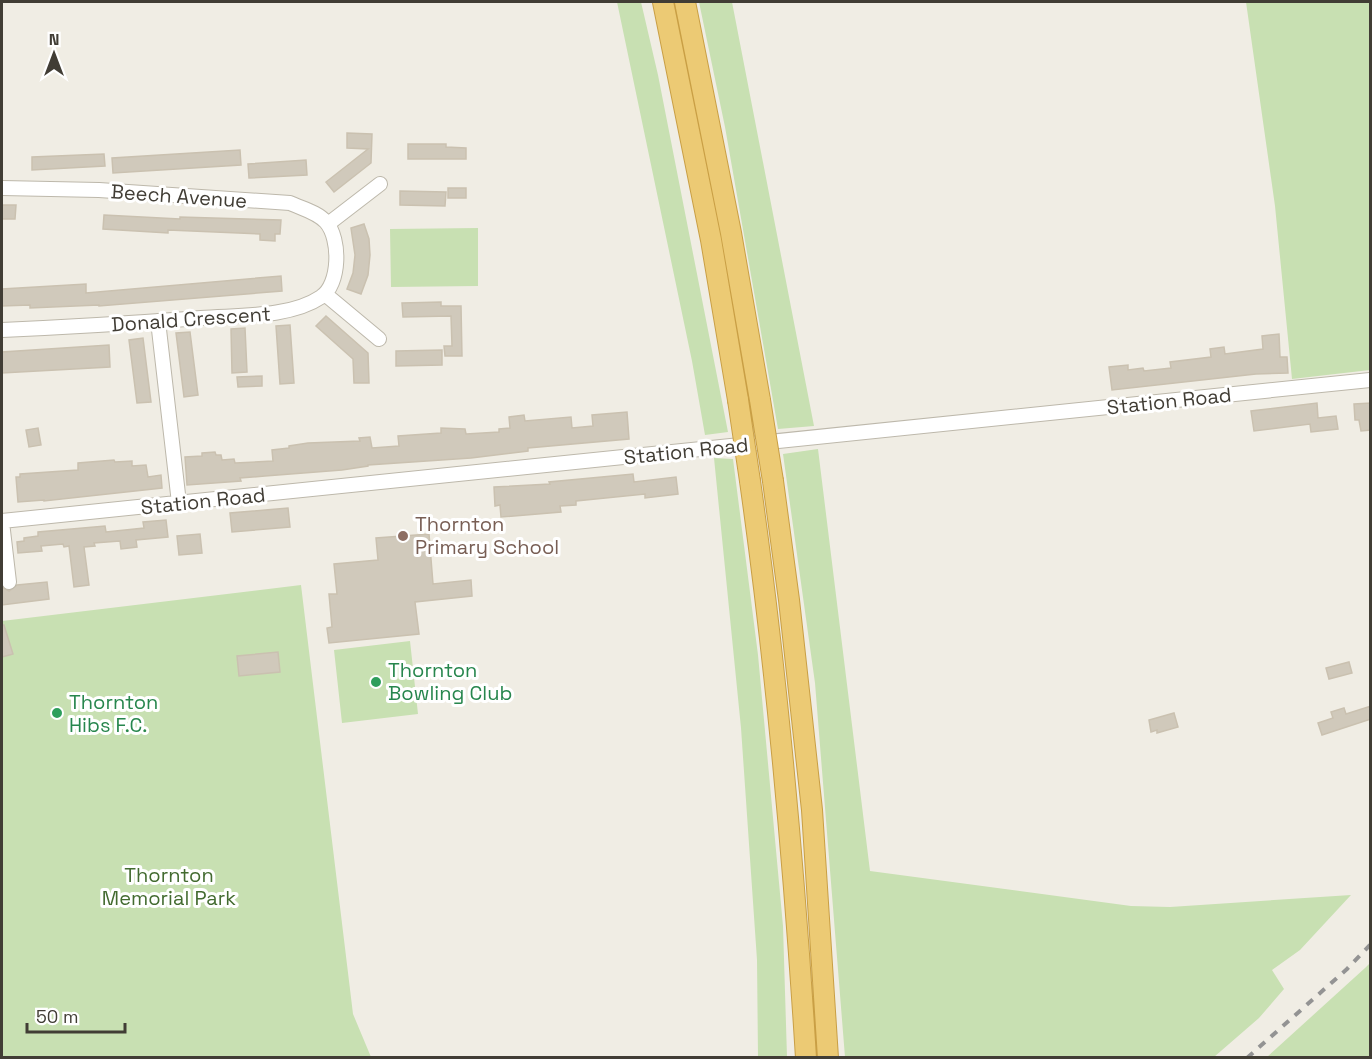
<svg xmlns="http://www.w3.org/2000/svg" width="1372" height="1059" font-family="'Space Grotesk',sans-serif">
<rect width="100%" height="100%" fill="#f0ede4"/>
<path fill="#c8e0b2" d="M 617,2 L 641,2 L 658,75 L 728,432 L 705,435 L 692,361 Z
M 699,2 L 732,2 L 814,426 L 778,429 L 725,127 Z
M 1246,2 L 1370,2 L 1370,370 L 1292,379 L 1275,206 Z
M 478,228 L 478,286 L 391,287 L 390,229 Z
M 818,449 L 870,871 L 1131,906 L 1170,907 L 1351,895 L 1300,950 L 1272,970 L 1284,989 L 1259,1018 L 1214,1057 L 845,1057 L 815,683 L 783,454 Z
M 714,458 L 733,459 L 758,655 L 783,926 L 787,1057 L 758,1057 L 757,960 L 741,728 Z
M 301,585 L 353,1014 L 371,1057 L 2,1057 L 2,621 Z
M 410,641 L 418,714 L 342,723 L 334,650 Z
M 1370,963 L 1370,1057 L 1267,1057 L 1365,968 Z"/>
<path fill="#d0c9bb" stroke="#cac1b0" stroke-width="1.5" d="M 347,133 L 372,134 L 371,163 L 334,192 L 326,182 L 368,149 L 347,148 Z
M 408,144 L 446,144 L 446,147 L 466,148 L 466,159 L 408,159 Z
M 240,150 L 241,165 L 113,173 L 112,158 Z
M 104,154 L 105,166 L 32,170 L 32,157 Z
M 306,160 L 307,175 L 249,178 L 248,164 Z
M 448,188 L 466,188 L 466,198 L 448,198 Z
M 400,191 L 446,192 L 445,206 L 400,205 Z
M 2,205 L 16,205 L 15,219 L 2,219 Z
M 104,215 L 180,219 L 180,217 L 281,220 L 280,234 L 275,234 L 275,241 L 260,240 L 260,234 L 168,230 L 168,233 L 103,229 Z
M 364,224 L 369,239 L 370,255 L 368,275 L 361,294 L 347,289 L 353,273 L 355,255 L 351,228 Z
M 281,276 L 282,291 L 99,306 L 99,305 L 30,308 L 30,305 L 2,306 L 2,289 L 86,284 L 86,293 Z
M 441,302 L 441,306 L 461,306 L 462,356 L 445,356 L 444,346 L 452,346 L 451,316 L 403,317 L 402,303 Z
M 326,316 L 368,353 L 369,383 L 354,383 L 353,359 L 316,326 Z
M 290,325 L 294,383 L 280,384 L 276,326 Z
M 245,328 L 247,372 L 232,373 L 231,329 Z
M 190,332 L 198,395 L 184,397 L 176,333 Z
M 1279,334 L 1280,357 L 1287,357 L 1288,373 L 1256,374 L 1112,390 L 1109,367 L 1128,365 L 1128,370 L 1143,368 L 1144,371 L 1171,368 L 1170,362 L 1211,357 L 1210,349 L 1224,347 L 1225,354 L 1263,349 L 1262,336 Z
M 143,338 L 151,402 L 137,403 L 129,340 Z
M 109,345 L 110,367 L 2,373 L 2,352 Z
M 442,350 L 442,365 L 396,366 L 396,351 Z
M 262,376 L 262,386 L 238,387 L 237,377 Z
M 1317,403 L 1318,418 L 1336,416 L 1338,429 L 1311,432 L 1310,424 L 1254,431 L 1251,411 Z
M 1371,403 L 1371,430 L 1361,431 L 1359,420 L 1355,420 L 1354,404 Z
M 627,412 L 629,439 L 528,448 L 528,451 L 471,458 L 368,465 L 368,466 L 342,470 L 265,476 L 240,478 L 241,481 L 187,485 L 185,457 L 202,456 L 202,453 L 215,452 L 216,455 L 221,455 L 222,460 L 234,459 L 235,463 L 273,461 L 272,450 L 289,448 L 289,446 L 308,443 L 360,441 L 359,438 L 370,437 L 372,448 L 399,446 L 398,436 L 441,433 L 441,428 L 465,429 L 466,434 L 499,432 L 499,429 L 510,428 L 509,417 L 524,415 L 525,421 L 571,417 L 572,428 L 593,426 L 592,415 Z
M 38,428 L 41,445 L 29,447 L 26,430 Z
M 114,460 L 115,462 L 132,461 L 132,466 L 146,465 L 148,477 L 161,475 L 162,488 L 44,501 L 44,500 L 18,502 L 16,477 L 20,477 L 20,474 L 78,470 L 78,463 Z
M 633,474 L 634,482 L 676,477 L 678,494 L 645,498 L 645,494 L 576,501 L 576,505 L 560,506 L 561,512 L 501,517 L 500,505 L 495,506 L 494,487 L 550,484 L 549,482 Z
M 288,508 L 290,527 L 232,532 L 230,513 Z
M 166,520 L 168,537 L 136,540 L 137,547 L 121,549 L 120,541 L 94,543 L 95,546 L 84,547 L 89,585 L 74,587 L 69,546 L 64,547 L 63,544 L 41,546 L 42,551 L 18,553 L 17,542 L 24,541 L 24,538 L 38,536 L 38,532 L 105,526 L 106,532 L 144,528 L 143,522 Z
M 200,534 L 202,553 L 179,555 L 177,536 Z
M 429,534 L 433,584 L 471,580 L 472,596 L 415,602 L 419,634 L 329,643 L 327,628 L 332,627 L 329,594 L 337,594 L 334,564 L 378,560 L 376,538 Z
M 47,582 L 49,599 L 2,605 L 2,587 L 9,591 L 17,585 Z
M 2,625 L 4,625 L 13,654 L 2,657 Z
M 278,652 L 280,672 L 239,676 L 237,656 Z
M 1349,662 L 1352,673 L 1329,679 L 1326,668 Z
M 1371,706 L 1371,719 L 1322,735 L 1318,723 L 1333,718 L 1331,712 L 1344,708 L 1346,714 Z
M 1174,713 L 1178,727 L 1157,733 L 1157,730 L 1151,732 L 1149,720 Z"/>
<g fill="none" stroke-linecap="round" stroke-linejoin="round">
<defs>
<path id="minor" d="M 2,188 L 99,190 L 290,203 C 303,209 317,212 326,222 C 341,239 340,285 321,297 C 290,318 238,315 201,318 C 135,323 68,327 2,330
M 328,224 L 380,184
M 325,294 L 379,339
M 158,321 L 179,503
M 2,521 L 1370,380
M 2,522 L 9,582"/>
<path id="highway" d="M 663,2 L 711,240 L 738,400
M 685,2 L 731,233 L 760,400
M 750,481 C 777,672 794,864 806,1058
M 773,481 L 789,600 L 812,810 L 828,1058"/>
</defs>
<use href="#minor" stroke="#bdb8ab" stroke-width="16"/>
<use href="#highway" stroke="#c99f45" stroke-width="22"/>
<use href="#minor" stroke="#fff" stroke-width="14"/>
<use href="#highway" stroke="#ecca74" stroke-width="20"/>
<path stroke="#939393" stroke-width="4" stroke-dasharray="8 8" stroke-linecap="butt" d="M 1247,1058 L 1347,969 L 1370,945"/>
<defs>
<path id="highway-bridge" d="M 738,400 L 750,481
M 760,400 L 773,481"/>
</defs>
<use href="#highway-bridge" stroke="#c99f45" stroke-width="22" stroke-linecap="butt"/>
<use href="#highway-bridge" stroke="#ecca74" stroke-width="20"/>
</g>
<circle fill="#8d6e63" stroke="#fff" stroke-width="2" cx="403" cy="536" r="6"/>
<g fill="#2e9e5b" stroke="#fff" stroke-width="2">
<circle cx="376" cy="682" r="6"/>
<circle cx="57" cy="713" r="6"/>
</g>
<g text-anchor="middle" stroke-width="6" stroke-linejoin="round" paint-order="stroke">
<g font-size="20" fill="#413d35" stroke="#fff">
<text transform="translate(179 196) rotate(4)" y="7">Beech Avenue</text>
<text transform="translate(191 319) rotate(-4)" y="7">Donald Crescent</text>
<text transform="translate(1169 401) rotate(-6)" y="7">Station Road</text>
<text transform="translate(686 451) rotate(-6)" y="7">Station Road</text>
<text transform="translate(203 501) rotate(-6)" y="7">Station Road</text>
</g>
<g font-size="20" fill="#785e54" stroke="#fff" text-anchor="start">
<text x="415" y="531">Thornton<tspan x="415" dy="23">Primary School</tspan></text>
</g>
<g font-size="20" fill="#27864d" stroke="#fff" text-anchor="start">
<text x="388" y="677">Thornton<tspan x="388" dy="23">Bowling Club</tspan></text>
<text x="69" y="709">Thornton<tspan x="69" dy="23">Hibs F.C.</tspan></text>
</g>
<g font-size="20" fill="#436b30" stroke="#fff">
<text x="169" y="882">Thornton<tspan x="169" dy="23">Memorial Park</tspan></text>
</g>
</g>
<rect width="1372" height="1059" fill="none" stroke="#413d35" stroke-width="6"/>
<g transform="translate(54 54)" stroke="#ffffff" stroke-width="4.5" paint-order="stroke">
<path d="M0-4.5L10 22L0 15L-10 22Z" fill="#413d35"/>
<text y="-9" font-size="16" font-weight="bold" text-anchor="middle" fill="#413d35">N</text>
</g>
<path d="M27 1023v9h98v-9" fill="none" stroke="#413d35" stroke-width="3"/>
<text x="36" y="1023" font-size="18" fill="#413d35" stroke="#ffffff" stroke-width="4.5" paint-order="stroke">50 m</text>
</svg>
